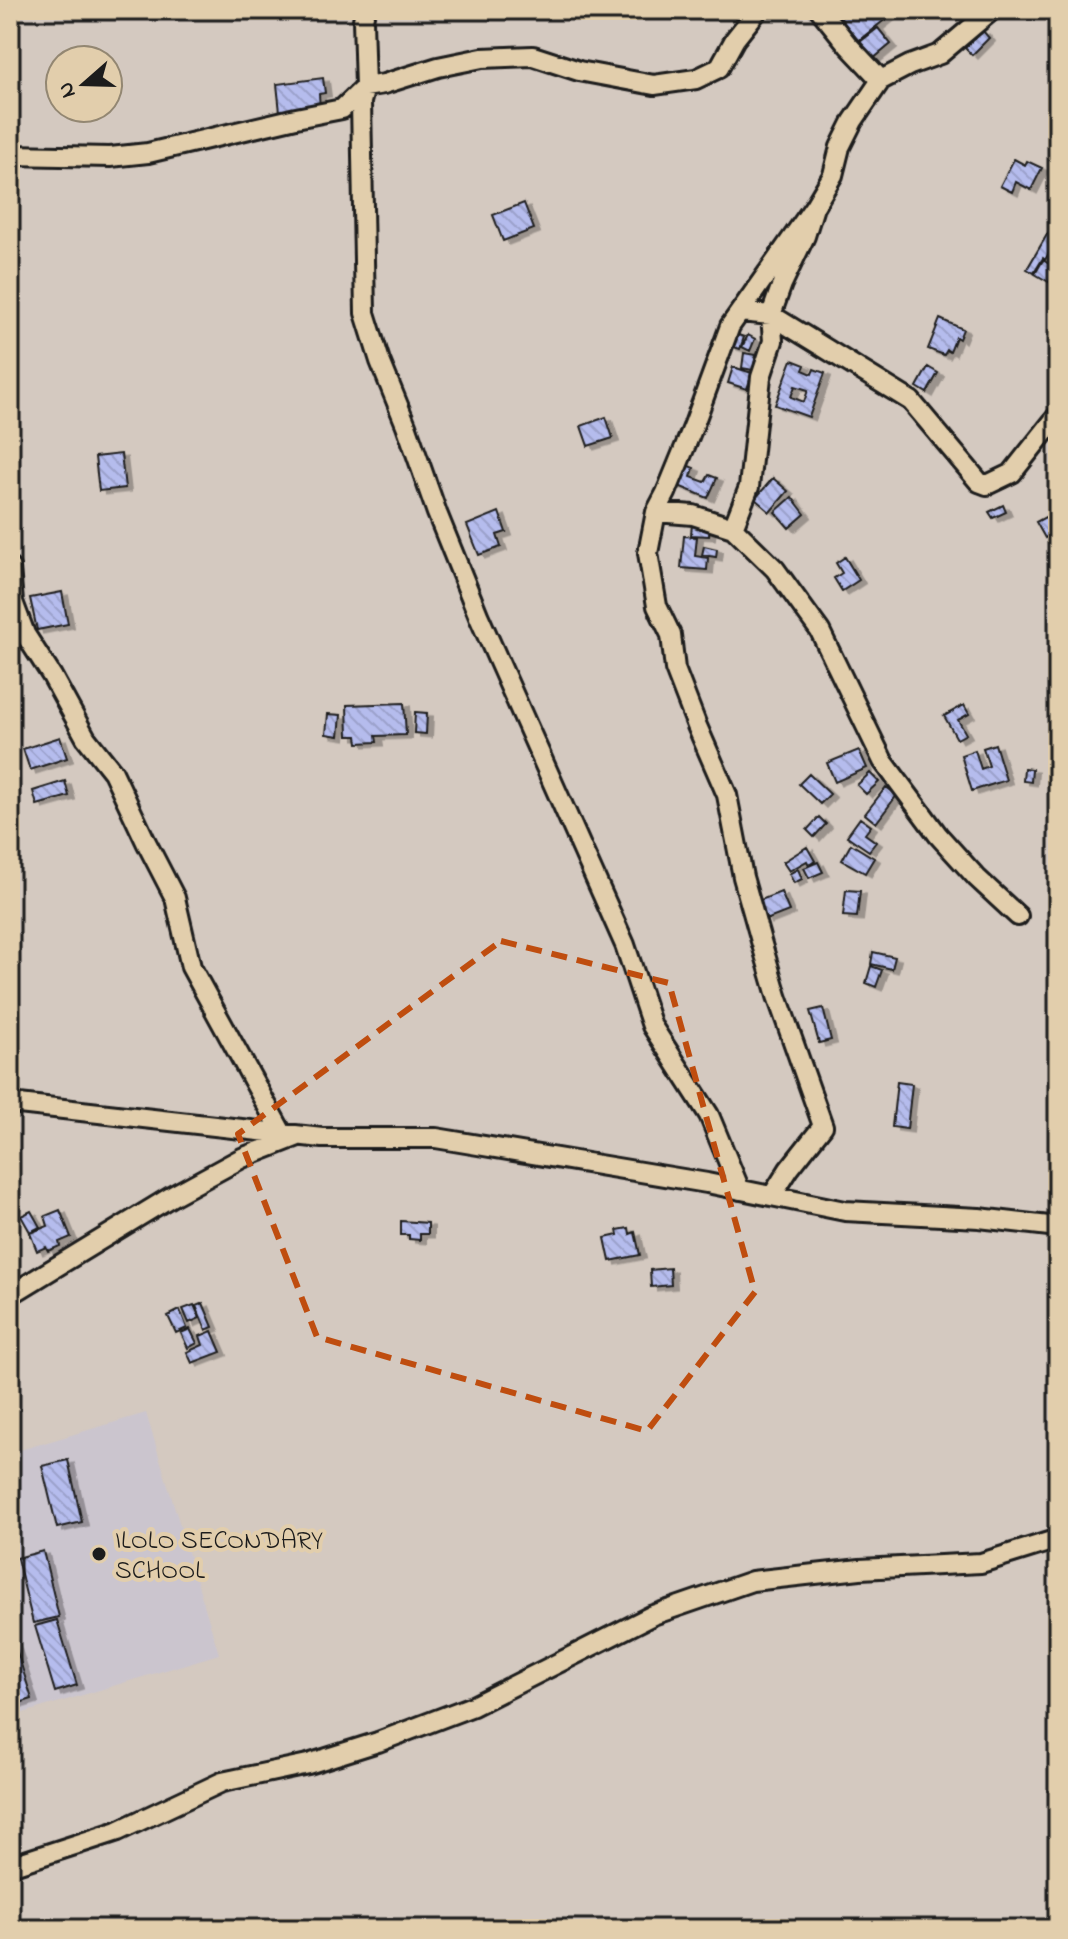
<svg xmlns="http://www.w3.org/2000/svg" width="1068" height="1939" font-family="'Indie Flower',sans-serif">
<defs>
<pattern id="building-back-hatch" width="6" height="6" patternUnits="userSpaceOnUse" patternTransform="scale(2)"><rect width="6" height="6" fill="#b5bced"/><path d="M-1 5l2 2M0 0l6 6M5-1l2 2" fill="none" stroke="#9ba1cb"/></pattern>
<filter id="shadow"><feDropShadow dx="6" dy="3.5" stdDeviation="0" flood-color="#0004"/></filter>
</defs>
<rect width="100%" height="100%" fill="#d4c9c0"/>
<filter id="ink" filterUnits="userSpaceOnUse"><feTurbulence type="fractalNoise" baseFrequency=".0125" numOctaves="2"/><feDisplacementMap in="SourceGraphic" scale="16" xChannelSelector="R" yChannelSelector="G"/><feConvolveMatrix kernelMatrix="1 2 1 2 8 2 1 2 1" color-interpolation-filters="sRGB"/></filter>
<g filter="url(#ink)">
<path fill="#cbc5ce" d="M 146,1413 L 219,1654 L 10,1717 L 10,1453 Z"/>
<path fill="url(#building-back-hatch)" stroke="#1c1c1c" stroke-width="2" fill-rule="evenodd" filter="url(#shadow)" d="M 833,10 L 897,10 L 858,41 Z
M 878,28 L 891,44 L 873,59 L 860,42 Z
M 983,31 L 989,38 L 972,55 L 965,48 Z
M 323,78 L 325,93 L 319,94 L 320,108 L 280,112 L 277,84 Z
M 1014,159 L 1025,165 L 1027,161 L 1042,168 L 1031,190 L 1016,182 L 1012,192 L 1000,186 Z
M 524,203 L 534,229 L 503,241 L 493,215 Z
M 1048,233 L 1058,239 L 1058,252 L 1052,248 L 1045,260 L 1043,258 L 1034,273 L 1027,269 Z
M 1043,260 L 1058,270 L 1058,278 L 1054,285 L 1035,274 Z
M 940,319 L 963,329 L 959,339 L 956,337 L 950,352 L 947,350 L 944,355 L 928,349 Z
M 735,334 L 744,337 L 740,349 L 731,346 Z
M 748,335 L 755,339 L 750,351 L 742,347 Z
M 744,353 L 756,355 L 753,370 L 742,368 Z
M 792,360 L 805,365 L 803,370 L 812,374 L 814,369 L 825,373 L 809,417 L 775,405 ZM 795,386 L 808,390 L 804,402 L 791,397 Z
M 733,367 L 752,373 L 747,389 L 728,383 Z
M 928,367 L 938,373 L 927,393 L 917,387 Z
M 606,417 L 613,438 L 588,446 L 581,426 Z
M 121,454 L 125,488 L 99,491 L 95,457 Z
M 684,464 L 694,468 L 691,477 L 705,482 L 709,475 L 717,478 L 708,498 L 676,485 Z
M 773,478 L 788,491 L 770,512 L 755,499 Z
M 792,497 L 805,514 L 789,528 L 775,512 Z
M 1003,505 L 1006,512 L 993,518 L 989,512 Z
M 499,512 L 506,532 L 497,535 L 501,547 L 479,555 L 467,525 Z
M 1047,516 L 1055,532 L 1045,538 L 1036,522 Z
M 692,524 L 710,524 L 709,536 L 691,535 Z
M 684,536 L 697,537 L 695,556 L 708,558 L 707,570 L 681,568 Z
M 704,546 L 717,549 L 716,557 L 702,555 Z
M 845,557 L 859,580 L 842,591 L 834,578 L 842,573 L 836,563 Z
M 62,592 L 68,624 L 37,630 L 30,598 Z
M 404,703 L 406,735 L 376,736 L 377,742 L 358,743 L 357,736 L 348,736 L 347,705 Z
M 964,705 L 969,714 L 958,720 L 966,734 L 957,739 L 944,716 Z
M 415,712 L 427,713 L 426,734 L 414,733 Z
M 328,714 L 341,715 L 339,736 L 326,734 Z
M 60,737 L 67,758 L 30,770 L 23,749 Z
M 995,744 L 1006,780 L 972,791 L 961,755 L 975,750 L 981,769 L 989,766 L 983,748 Z
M 859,750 L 867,768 L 835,782 L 827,763 Z
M 1024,768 L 1032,769 L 1031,782 L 1023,781 Z
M 870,773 L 879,782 L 866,794 L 857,785 Z
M 809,774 L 830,794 L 820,804 L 799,784 Z
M 65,781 L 69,796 L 37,805 L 33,791 Z
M 886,787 L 897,795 L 876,823 L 865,814 Z
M 819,817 L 826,824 L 814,837 L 807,830 Z
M 860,818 L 871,826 L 865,834 L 876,842 L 869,851 L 847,836 Z
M 851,844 L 874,858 L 865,873 L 842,860 Z
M 807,847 L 815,861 L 809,865 L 807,861 L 789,871 L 783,862 Z
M 818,862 L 823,872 L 809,878 L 804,868 Z
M 798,869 L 802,879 L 794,883 L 789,874 Z
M 846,890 L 860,891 L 857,917 L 843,916 Z
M 781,892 L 789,911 L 766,920 L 758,901 Z
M 873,952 L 895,957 L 892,969 L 871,964 Z
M 871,966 L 882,970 L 876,987 L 866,983 Z
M 823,1008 L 831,1040 L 819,1043 L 810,1011 Z
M 897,1082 L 912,1084 L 907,1129 L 892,1127 Z
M 60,1210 L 71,1237 L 59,1242 L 60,1246 L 48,1251 L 46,1247 L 37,1251 L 30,1233 L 48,1226 L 45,1216 Z
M 31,1211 L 40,1227 L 30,1232 L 21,1216 Z
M 401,1221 L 428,1223 L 428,1234 L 420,1234 L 420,1240 L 409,1239 L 409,1235 L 401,1235 Z
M 629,1228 L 630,1234 L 635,1232 L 640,1255 L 610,1261 L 605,1238 L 618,1235 L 617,1230 Z
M 670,1268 L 671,1285 L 651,1287 L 650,1270 Z
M 203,1303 L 213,1327 L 206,1330 L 196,1306 Z
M 194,1305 L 200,1318 L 189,1323 L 183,1309 Z
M 180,1310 L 187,1328 L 176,1333 L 168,1316 Z
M 190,1329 L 197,1343 L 188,1348 L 181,1333 Z
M 212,1331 L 221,1352 L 192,1363 L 187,1352 L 203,1345 L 200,1336 Z
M 68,1460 L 82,1522 L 57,1528 L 42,1466 Z
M 43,1551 L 59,1617 L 33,1623 L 17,1558 Z
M 57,1620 L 77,1685 L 55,1692 L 35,1626 Z
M 10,1636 L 12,1636 L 32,1699 L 10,1706 Z"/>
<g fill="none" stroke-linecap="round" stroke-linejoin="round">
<defs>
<path id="street" d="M 365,10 L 363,20 L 365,87 L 361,102 L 365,313 L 380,361 L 406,425 L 437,513 L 479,617 L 625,945 L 652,1026 L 709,1115 L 740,1190
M 820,10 L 848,45 L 881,80
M 10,155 L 110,157 L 148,153 L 296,118 L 342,109 L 365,87 L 384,84 L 438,67 L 482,58 L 533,56 L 579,71 L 654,85 L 696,79 L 719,68 L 735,39 L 758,10
M 740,312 L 771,315 L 911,401 L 979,482 L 987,485 L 1012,473 L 1058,415
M 656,512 L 693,515 L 733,528 L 775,569 L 820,631 L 883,761 L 938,835 L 977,878 L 1018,916
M 733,528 L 749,487 L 761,377 L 773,341 L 771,315 L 782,284 L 805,236 L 814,207 L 833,175 L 840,147 L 853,121 L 881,80 L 910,65 L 940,54 L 992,10
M 10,568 L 13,602 L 25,634 L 52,676 L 86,738 L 113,772 L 146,842 L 175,898 L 191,967 L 282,1133
M 10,1103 L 322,1138 L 436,1138 L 707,1183 L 845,1211 L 979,1218 L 1058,1227
M 772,1196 L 789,1169 L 823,1126 L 777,996 L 761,941 L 743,877 L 727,795 L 697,726 L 675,669 L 671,635 L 657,606 L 648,553 L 656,512 L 666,493 L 693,427 L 730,326 L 814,207
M 10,1295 L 174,1195 L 242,1158 L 298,1136
M 10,1866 L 118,1831 L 222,1782 L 308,1764 L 378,1742 L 473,1706 L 653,1615 L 752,1581 L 860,1569 L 981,1563 L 1058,1539"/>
</defs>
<use href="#street" stroke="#1c1c1c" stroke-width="24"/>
<use href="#street" stroke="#e2ceac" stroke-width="18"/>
</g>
</g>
<path fill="none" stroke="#bf4d0f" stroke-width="6" stroke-dasharray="16 10" stroke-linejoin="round" d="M 501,941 L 669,983 L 755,1292 L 647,1431 L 317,1337 L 238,1134 Z"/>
<circle fill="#1c1c1c" stroke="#e2ceac" stroke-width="3" cx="99" cy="1554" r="8"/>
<g text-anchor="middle" stroke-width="8" stroke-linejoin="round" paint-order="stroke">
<g font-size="26" fill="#1c1c1c" stroke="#e2ceac" text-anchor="start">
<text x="115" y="1548">ILOLO SECONDARY<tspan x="115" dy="30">SCHOOL</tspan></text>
</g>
</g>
<rect width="1068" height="1939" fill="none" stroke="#e2ceac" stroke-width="40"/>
<rect x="20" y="20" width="1028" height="1899" fill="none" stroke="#1c1c1c" stroke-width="3" filter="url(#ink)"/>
<g transform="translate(84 84) rotate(250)"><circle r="38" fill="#e2ceac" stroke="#938772" stroke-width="2"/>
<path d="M0-6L14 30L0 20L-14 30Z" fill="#1c1c1c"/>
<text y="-12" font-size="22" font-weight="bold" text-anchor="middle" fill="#1c1c1c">N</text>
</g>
</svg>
